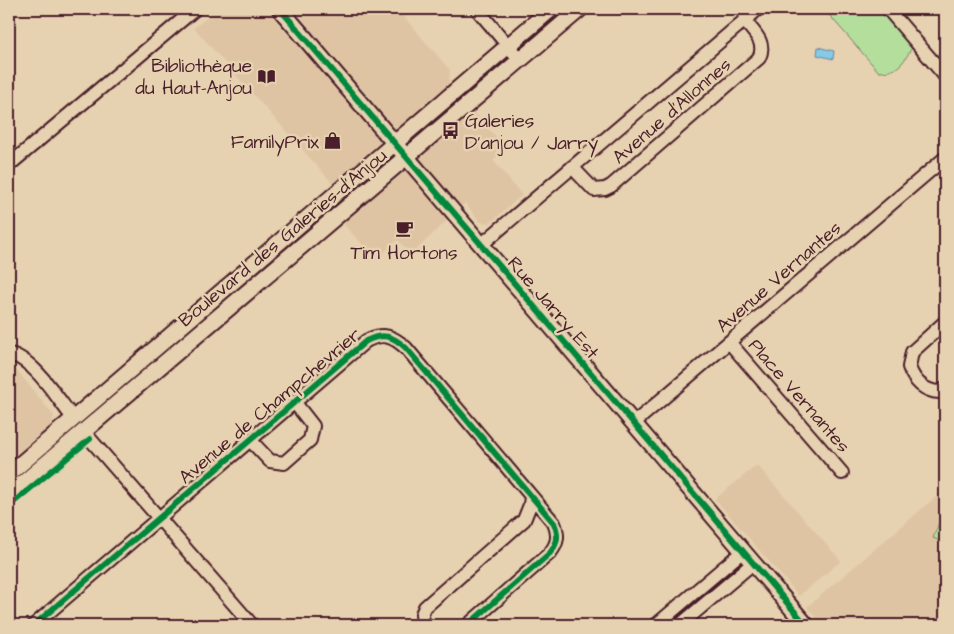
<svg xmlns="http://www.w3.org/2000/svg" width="954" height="634" font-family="'Architects Daughter',sans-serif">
<rect width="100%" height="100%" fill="#e6d2b0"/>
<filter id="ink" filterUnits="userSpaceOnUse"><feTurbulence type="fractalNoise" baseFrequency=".02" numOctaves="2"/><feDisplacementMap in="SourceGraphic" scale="10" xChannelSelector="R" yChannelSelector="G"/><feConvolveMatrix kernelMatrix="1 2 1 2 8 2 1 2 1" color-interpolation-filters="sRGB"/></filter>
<g filter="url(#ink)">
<path fill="#dfc4a3" d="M 218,9 L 397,9 L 450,70 L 449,84 L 506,148 L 493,160 L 522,195 L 490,223 L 480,222 L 465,203 L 411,255 L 398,240 L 376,259 L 344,225 L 333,184 L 194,28 Z
M 9,367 L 16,369 L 54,416 L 51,425 L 9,461 Z
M 757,465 L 841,561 L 799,596 L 715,499 Z
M 945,489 L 945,625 L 822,625 L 807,607 Z"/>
<path fill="#b3de9c" stroke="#7e7e64" d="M 824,9 L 887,9 L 916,42 C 904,58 903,72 879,72 Z
M 941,518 L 945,519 L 945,543 L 933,538 Z"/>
<path fill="#85cae7" stroke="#6d869c" d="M 818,47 L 834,51 L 833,59 L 817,55 Z"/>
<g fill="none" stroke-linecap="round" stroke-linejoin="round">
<defs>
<path id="minor" d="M 477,9 L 520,60
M 888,9 L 945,76
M 9,165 L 195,9
M 572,167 L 594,190 L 605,189 L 611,186 L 759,58 C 767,42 753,32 744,20
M 481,245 L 758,9
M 945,322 L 912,352 L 909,367 C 914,381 924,391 939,392 L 945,389
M 729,342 L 842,473
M 9,354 C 32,357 58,399 73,418
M 634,423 L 945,158
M 84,432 L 252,625
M 251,441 L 270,461 L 284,463 L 310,440 L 313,426 L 295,403
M 34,625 L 366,341 C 383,332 393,336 406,348 L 554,523 C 559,535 558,543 550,553 L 468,625
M 423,625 L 422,614 L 425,607 L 524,520 L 530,505 L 531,496
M 656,625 L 742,552
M 680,625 L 752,564"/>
<path id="tertiary" d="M 280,9 L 806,625
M 9,474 L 551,9
M 9,495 L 580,9"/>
</defs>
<use href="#minor" stroke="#4a1f2b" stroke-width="16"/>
<use href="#tertiary" stroke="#4a1f2b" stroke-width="19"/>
<use href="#minor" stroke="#e6d2b0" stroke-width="12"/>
<use href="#tertiary" stroke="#e6d2b0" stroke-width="15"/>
<defs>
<path id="cycleway" d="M 280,9 L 806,625
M 9,506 L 90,439
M 34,625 L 366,341 C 383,332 393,336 406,348 L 554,523 C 559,535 558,543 550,553 L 468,625"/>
</defs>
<use href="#cycleway" stroke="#e6d2b0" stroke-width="9"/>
<use href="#cycleway" stroke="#00873e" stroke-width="6"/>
</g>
</g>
<defs>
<symbol id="library-bare" viewBox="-9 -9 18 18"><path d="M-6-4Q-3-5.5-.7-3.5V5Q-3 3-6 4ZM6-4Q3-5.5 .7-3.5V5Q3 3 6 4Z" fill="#4a1f2b" stroke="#e6d2b0" stroke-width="2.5" paint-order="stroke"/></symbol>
<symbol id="bus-bare" viewBox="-9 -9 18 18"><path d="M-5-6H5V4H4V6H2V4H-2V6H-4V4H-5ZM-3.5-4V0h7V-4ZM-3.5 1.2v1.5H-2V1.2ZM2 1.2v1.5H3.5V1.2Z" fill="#4a1f2b" stroke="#e6d2b0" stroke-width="2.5" paint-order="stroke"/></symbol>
<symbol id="shop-bare" viewBox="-9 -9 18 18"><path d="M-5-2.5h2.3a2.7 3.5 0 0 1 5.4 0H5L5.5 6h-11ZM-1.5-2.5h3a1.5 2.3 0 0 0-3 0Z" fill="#4a1f2b" stroke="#e6d2b0" stroke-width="2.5" paint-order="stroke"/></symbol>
<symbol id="cafe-bare" viewBox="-9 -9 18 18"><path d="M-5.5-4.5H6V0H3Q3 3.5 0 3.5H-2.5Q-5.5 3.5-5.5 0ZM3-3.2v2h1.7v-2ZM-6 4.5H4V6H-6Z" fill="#4a1f2b" stroke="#e6d2b0" stroke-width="2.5" paint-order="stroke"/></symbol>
</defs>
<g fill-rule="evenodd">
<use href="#library-bare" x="254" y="64" width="25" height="25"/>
<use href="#bus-bare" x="438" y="118" width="25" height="25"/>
<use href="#shop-bare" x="320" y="128" width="25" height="25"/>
<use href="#cafe-bare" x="392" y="216" width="25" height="25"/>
</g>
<g text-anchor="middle" stroke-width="5" stroke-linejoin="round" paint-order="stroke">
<g font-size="19" fill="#4a1f2b" stroke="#e6d2b0" text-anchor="end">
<text x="252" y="72">Bibliothèque<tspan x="252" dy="22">du Haut-Anjou</tspan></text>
<text x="465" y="127" text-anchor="start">Galeries<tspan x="465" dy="22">D'anjou / Jarry</tspan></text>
<text x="319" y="148">FamilyPrix</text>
<text x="404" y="259" text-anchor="middle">Tim Hortons</text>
</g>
<g font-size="19" fill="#4a1f2b" stroke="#e6d2b0">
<text transform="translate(671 110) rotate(-41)" y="7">Avenue d'Allonnes</text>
<text transform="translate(282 237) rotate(-40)" y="7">Boulevard des Galeries-d'Anjou</text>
<text transform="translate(778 276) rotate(-41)" y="7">Avenue Vernantes</text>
<text transform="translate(554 307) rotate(49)" y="7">Rue Jarry Est</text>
<text transform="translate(800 395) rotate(49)" y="7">Place Vernantes</text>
<text transform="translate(269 405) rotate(-40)" y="7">Avenue de Champchevrier</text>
</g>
</g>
<rect width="954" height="634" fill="none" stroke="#e6d2b0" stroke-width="30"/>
<rect x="15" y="15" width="924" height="604" fill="none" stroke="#4a1f2b" stroke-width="2" filter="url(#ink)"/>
</svg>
